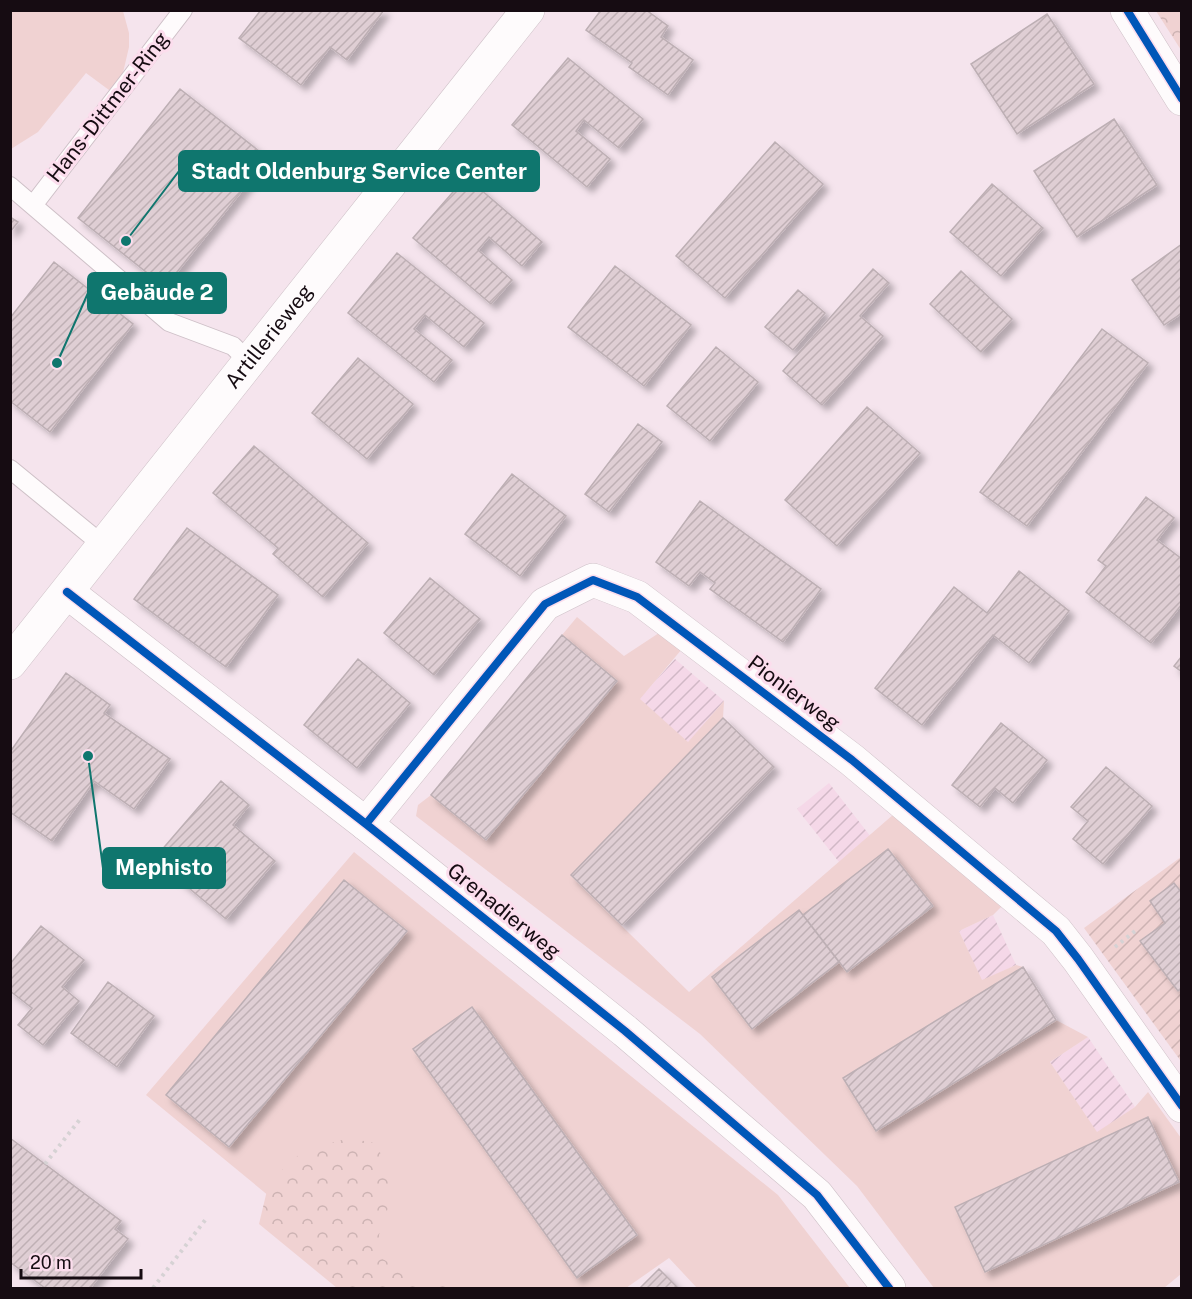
<svg xmlns="http://www.w3.org/2000/svg" width="1192" height="1299" font-family="'Public Sans',sans-serif">
<defs>
<pattern id="industrial-furrows" width="10" height="10" patternUnits="userSpaceOnUse" patternTransform="scale(1.5)"><rect width="10" height="10" fill="#f5d8e8"/><path d="M-1 1l2-2M0 10L10 0M9 11l2-2" fill="none" stroke="#d1b8c6"/></pattern>
<pattern id="forest-crowns" width="20" height="18" patternUnits="userSpaceOnUse" patternTransform="scale(1.5)"><rect width="20" height="18" fill="#f0d2d2"/><path d="M2 6a3 3 0 1 1 6 0M12 15a3 3 0 1 1 6 0" fill="none" stroke="#cdb3b3"/></pattern>
<pattern id="garden-furrows" width="10" height="10" patternUnits="userSpaceOnUse" patternTransform="scale(1.5)"><rect width="10" height="10" fill="#f0d2d2"/><path d="M-1 1l2-2M0 10L10 0M9 11l2-2" fill="none" stroke="#cdb3b3"/></pattern>
<pattern id="building-hatch" width="6" height="6" patternUnits="userSpaceOnUse" patternTransform="scale(1.5)"><rect width="6" height="6" fill="#dfced4"/><path d="M-1 1l2-2M0 6l6-6M5 7l2-2" fill="none" stroke="#bfb0b5"/></pattern>
<filter id="shadow"><feDropShadow dx="5.5" dy="5.5" stdDeviation="3" flood-color="#0004"/></filter>
</defs>
<rect width="100%" height="100%" fill="#f5e4ed"/>
<path fill="url(#industrial-furrows)" d="M 675,659 L 724,701 L 688,743 L 639,699 Z
M 829,783 L 871,837 L 839,862 L 797,809 Z
M 993,915 L 1016,965 L 982,981 L 959,931 Z
M 1088,1037 L 1135,1107 L 1097,1133 L 1050,1062 Z"/>
<path fill="#f0d2d2" fill-rule="evenodd" d="M 11,11 L 123,11 L 129,33 L 129,47 L 122,77 L 109,90 L 86,73 L 38,132 L 11,149 Z
M 577,617 L 624,656 L 665,629 L 687,643 L 640,699 L 688,742 L 724,701 L 723,718 L 571,876 L 689,992 L 894,814 L 1004,904 L 993,915 L 959,931 L 982,980 L 1016,965 L 1023,967 L 843,1078 L 1056,1020 L 1088,1037 L 1050,1062 L 1097,1132 L 1135,1107 L 1148,1092 L 1181,1138 L 1181,1274 L 1164,1288 L 934,1288 L 857,1186 L 700,1034 L 416,816 L 418,805 L 431,795 L 486,840 L 617,681 L 562,635 ZM 888,849 L 933,906 L 847,972 L 839,962 L 752,1028 L 712,976 L 799,910 L 803,915 ZM 1148,1117 L 1179,1182 L 985,1272 L 955,1207 Z
M 354,852 L 778,1195 L 850,1288 L 697,1288 L 669,1258 L 626,1288 L 381,1288 L 146,1095 ZM 344,880 L 407,931 L 230,1146 ZM 472,1007 L 636,1235 L 577,1278 L 413,1049 Z"/>
<path fill="url(#forest-crowns)" d="M 1156,11 L 1181,11 L 1181,50 Z
M 349,1138 L 374,1143 L 390,1168 L 390,1202 L 379,1235 L 381,1258 L 421,1281 L 475,1288 L 337,1288 L 259,1224 L 269,1182 L 303,1151 Z"/>
<path fill="url(#garden-furrows)" d="M 1181,857 L 1181,1059 L 1180,1060 L 1084,928 Z"/>
<path fill="url(#building-hatch)" stroke="#bdafb4" stroke-width="1.5" filter="url(#shadow)" d="M 261,10 L 384,10 L 347,60 L 330,47 L 301,85 L 239,38 Z
M 601,10 L 646,10 L 668,26 L 661,37 L 693,60 L 668,95 L 629,67 L 632,63 L 586,30 Z
M 1047,14 L 1094,84 L 1017,134 L 971,64 Z
M 568,58 L 643,119 L 619,148 L 584,120 L 576,131 L 610,159 L 587,187 L 512,125 Z
M 180,89 L 268,158 L 165,287 L 78,218 Z
M 1114,119 L 1157,185 L 1077,237 L 1034,171 Z
M 775,142 L 823,184 L 725,298 L 676,256 Z
M 466,177 L 542,242 L 522,266 L 489,237 L 478,250 L 512,280 L 491,304 L 413,238 Z
M 992,184 L 1043,228 L 1001,276 L 950,232 Z
M 10,217 L 18,222 L 10,232 Z
M 1182,244 L 1182,313 L 1164,325 L 1132,280 Z
M 397,253 L 484,323 L 464,347 L 425,315 L 414,329 L 452,360 L 434,382 L 348,313 Z
M 54,262 L 133,324 L 50,432 L 10,401 L 10,318 Z
M 615,266 L 691,325 L 644,386 L 568,327 Z
M 873,269 L 889,283 L 860,316 L 883,336 L 822,405 L 783,371 Z
M 961,271 L 1012,319 L 981,352 L 930,304 Z
M 798,290 L 825,313 L 793,350 L 765,327 Z
M 1102,329 L 1148,363 L 1027,526 L 980,492 Z
M 716,347 L 758,382 L 710,441 L 667,406 Z
M 358,358 L 413,404 L 367,459 L 312,413 Z
M 867,407 L 920,453 L 837,546 L 785,500 Z
M 638,424 L 662,442 L 609,512 L 585,494 Z
M 254,446 L 368,543 L 323,597 L 273,554 L 278,548 L 213,493 Z
M 512,474 L 566,516 L 520,576 L 465,534 Z
M 1146,497 L 1174,518 L 1157,540 L 1182,559 L 1182,604 L 1151,643 L 1086,592 L 1106,566 L 1098,560 Z
M 700,501 L 821,589 L 783,642 L 710,589 L 715,583 L 700,572 L 689,586 L 656,562 Z
M 187,528 L 278,595 L 226,667 L 134,599 Z
M 1019,571 L 1069,611 L 1029,663 L 993,635 L 922,725 L 875,688 L 954,587 L 987,613 Z
M 430,578 L 480,619 L 434,675 L 384,633 Z
M 562,635 L 617,681 L 486,840 L 431,795 Z
M 1182,656 L 1182,672 L 1174,666 Z
M 358,659 L 410,703 L 357,768 L 304,725 Z
M 66,673 L 110,705 L 104,713 L 170,759 L 134,809 L 94,781 L 52,841 L 10,812 L 10,752 Z
M 723,718 L 774,767 L 622,925 L 571,875 Z
M 1001,723 L 1047,760 L 1013,803 L 995,788 L 980,807 L 952,785 Z
M 1106,767 L 1152,806 L 1103,864 L 1073,839 L 1088,821 L 1071,807 Z
M 221,781 L 249,805 L 233,825 L 275,861 L 226,919 L 154,859 Z
M 888,849 L 933,906 L 847,972 L 803,915 Z
M 344,880 L 407,931 L 229,1147 L 166,1095 Z
M 1174,883 L 1182,893 L 1182,988 L 1178,991 L 1140,941 L 1165,923 L 1150,901 Z
M 799,910 L 839,962 L 752,1029 L 712,977 Z
M 41,926 L 84,960 L 62,987 L 79,1001 L 43,1045 L 18,1025 L 32,1008 L 10,991 L 10,964 Z
M 1023,967 L 1056,1020 L 876,1131 L 843,1078 Z
M 108,982 L 154,1016 L 117,1067 L 71,1033 Z
M 472,1007 L 637,1235 L 577,1278 L 413,1049 Z
M 1148,1117 L 1179,1182 L 985,1272 L 955,1207 Z
M 10,1138 L 121,1221 L 115,1229 L 128,1239 L 90,1288 L 45,1288 L 10,1262 Z
M 659,1269 L 678,1288 L 640,1288 Z"/>
<g fill="none" stroke-linecap="round" stroke-linejoin="round">
<defs>
<path id="service" d="M 10,186 L 169,322 L 233,346 L 249,362
M 34,204 L 183,10
M 10,469 L 104,546"/>
<g id="minor">
<path d="M 1127,10 L 1182,99"/>
<path d="M 67,592 L 366,824 L 625,1031 L 817,1195 L 889,1288"/>
<path id="s1" d="M 10,663 L 528,10"/>
<path d="M 366,824 L 545,604 L 593,580 L 637,597 L 852,760 L 1056,931 L 1078,959 L 1182,1106"/>
</g>
</defs>
<use href="#service" stroke="#cec0c7" stroke-width="20"/>
<use href="#minor" stroke="#cec0c7" stroke-width="34"/>
<path stroke="#d6d2d4" stroke-width="4" stroke-dasharray="3 4.5" stroke-linecap="butt" d="M 1115,947 L 1135,931
M 45,1164 L 81,1118
M 153,1288 L 206,1219"/>
<use href="#service" stroke="#fefbfc" stroke-width="18"/>
<use href="#minor" stroke="#fefbfc" stroke-width="33"/>
<defs>
<path id="cycleway" d="M 1127,10 L 1182,99
M 67,592 L 366,824 L 625,1031 L 817,1195 L 889,1288
M 366,824 L 545,604 L 593,580 L 637,597 L 852,760 L 1056,931 L 1078,959 L 1182,1106"/>
</defs>
<use href="#cycleway" stroke="#fcdded" stroke-width="11"/>
<use href="#cycleway" stroke="#0057b8" stroke-width="8"/>
</g>
<g text-anchor="middle" stroke-width="6" stroke-linejoin="round" paint-order="stroke">
<g font-size="21" fill="#160c12" stroke="#fcdded">
<text transform="translate(108 107) rotate(-52)" y="7">Hans-Dittmer-Ring</text>
<text dy="7" stroke="none"><textPath href="#s1" startOffset="417">Artillerieweg</textPath></text>
<text transform="translate(794 693) rotate(37)" y="7">Pionierweg</text>
<text transform="translate(504 911) rotate(39)" y="7">Grenadierweg</text>
</g>
</g>
<path fill="none" stroke="#0f766e" stroke-width="2" d="M126 241L179 171M57 363L88 293M88 756L103 868"/>
<g fill="#0f766e" stroke="#fcdded" stroke-width="2">
<circle cx="126" cy="241" r="6"/>
<circle cx="57" cy="363" r="6"/>
<circle cx="88" cy="756" r="6"/>
</g>
<g fill="#0f766e" stroke="#0f766e" stroke-width="2">
<rect x="179" y="151" width="360" height="40" rx="6"/>
<rect x="88" y="273" width="138" height="40" rx="6"/>
<rect x="103" y="848" width="122" height="40" rx="6"/>
</g>
<g font-size="22" text-anchor="middle" font-weight="bold" fill="#fff">
<text x="359" y="179">Stadt Oldenburg Service Center</text>
<text x="157" y="300">Gebäude 2</text>
<text x="164" y="875">Mephisto</text>
</g>
<rect width="1192" height="1299" fill="none" stroke="#160c12" stroke-width="24"/>
<path d="M21 1269v9h120v-9" fill="none" stroke="#160c12" stroke-width="3"/>
<text x="30" y="1269" font-size="18" fill="#160c12" stroke="#fcdded" stroke-width="4.5" paint-order="stroke">20 m</text>
</svg>
